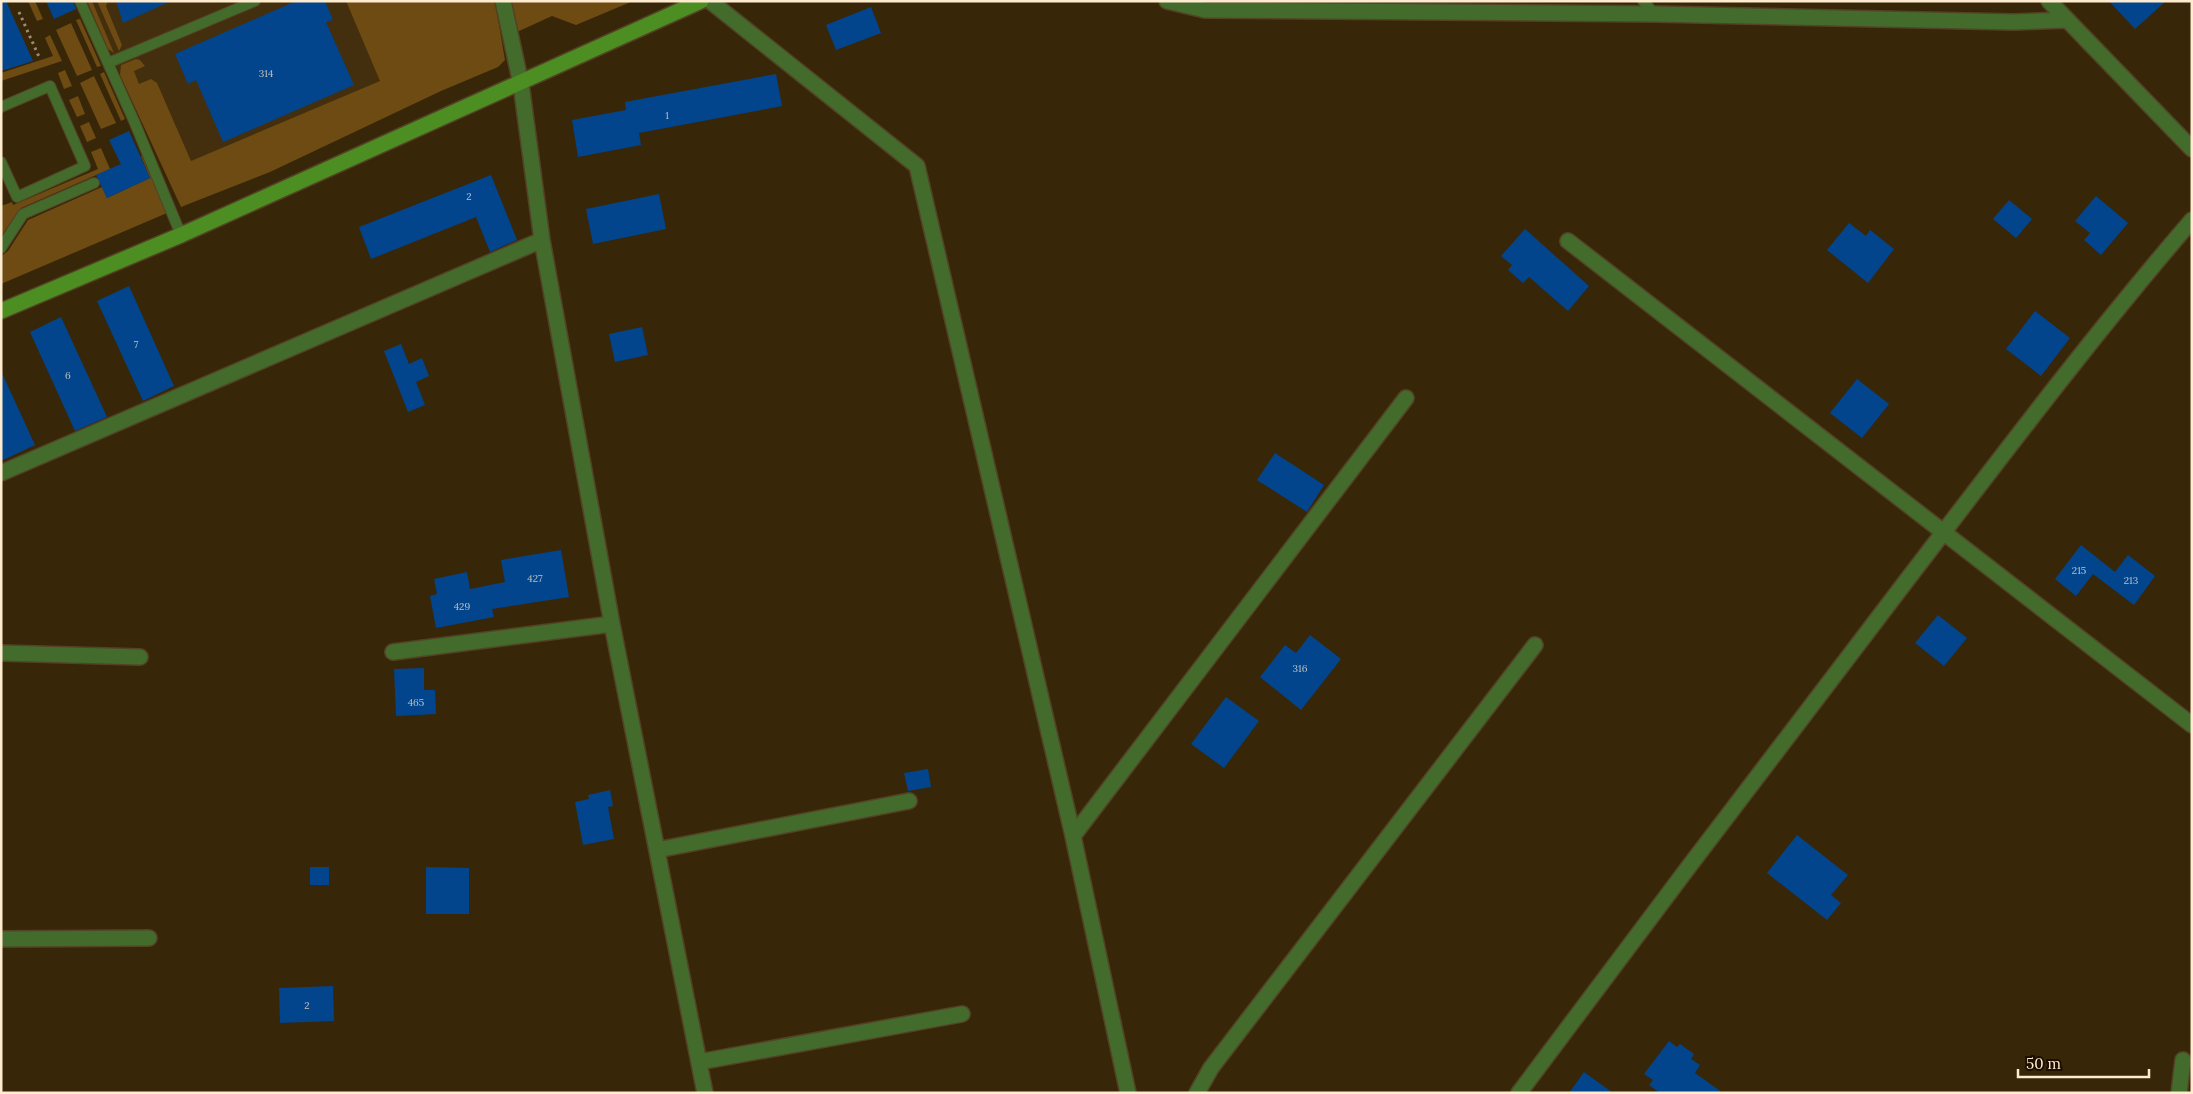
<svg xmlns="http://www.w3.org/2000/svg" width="2193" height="1094" font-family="Lora,serif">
<rect width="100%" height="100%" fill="#382609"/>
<path fill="#432f0d" d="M 87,1 L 424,1 L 451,63 L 178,201 Z"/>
<path fill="#6d4b12" d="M 28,1 L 35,1 L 43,19 L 37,21 Z
M 87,1 L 92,1 L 114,53 L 108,49 Z
M 97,1 L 108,1 L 106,6 L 122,45 L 119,51 Z
M 346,1 L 495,1 L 505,60 L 498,67 L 441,91 L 270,172 L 181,207 L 120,75 L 121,65 L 136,59 L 140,60 L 145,66 L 134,71 L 139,84 L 151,79 L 157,83 L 191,161 L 380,81 Z
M 511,1 L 633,1 L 576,25 L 552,16 L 517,32 Z
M 80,19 L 101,66 L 97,67 L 76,20 Z
M 71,23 L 92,70 L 77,76 L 56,30 Z
M 50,35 L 62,61 L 1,81 L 1,73 L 53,56 L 45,38 Z
M 65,70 L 72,86 L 64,89 L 58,73 Z
M 104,72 L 125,119 L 121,121 L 100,74 Z
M 94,76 L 116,123 L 101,129 L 80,83 Z
M 78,96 L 85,114 L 77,117 L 69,100 Z
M 89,122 L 96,138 L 87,142 L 80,126 Z
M 101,148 L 110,169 L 21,208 L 2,235 L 1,206 L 12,202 L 13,205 L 98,169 L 91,152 Z
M 141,156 L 142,156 L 167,213 L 1,284 L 1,256 L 8,251 L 28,220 L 102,187 L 107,198 L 150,178 Z"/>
<path fill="#02458d" d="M 1,1 L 6,1 L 33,61 L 1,71 Z
M 46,1 L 73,1 L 76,9 L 54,19 Z
M 116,1 L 171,1 L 123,23 Z
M 296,1 L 325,1 L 333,20 L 326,22 L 354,85 L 223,142 L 196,80 L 188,84 L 175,54 Z
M 2109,1 L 2166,1 L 2135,29 Z
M 871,7 L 881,33 L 836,50 L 826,25 Z
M 776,74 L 782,106 L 639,133 L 641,145 L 578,157 L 572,120 L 626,110 L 625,102 Z
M 129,131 L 150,178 L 107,198 L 96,175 L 121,164 L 109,140 Z
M 491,175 L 517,240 L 490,252 L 476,217 L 371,259 L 359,227 Z
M 659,194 L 666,229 L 593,244 L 586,209 Z
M 2096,196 L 2128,223 L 2101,255 L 2084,240 L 2090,233 L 2075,221 Z
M 2009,200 L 2032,219 L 2016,238 L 1993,219 Z
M 1849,223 L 1866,236 L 1870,230 L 1894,249 L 1868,283 L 1827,250 Z
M 1525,229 L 1589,286 L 1568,311 L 1529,277 L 1523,283 L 1508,270 L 1512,265 L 1501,256 Z
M 129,286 L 174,386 L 143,401 L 97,301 Z
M 2035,311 L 2070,338 L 2041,376 L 2006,349 Z
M 61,317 L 107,417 L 75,431 L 30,332 Z
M 642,327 L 648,355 L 615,362 L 609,334 Z
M 401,344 L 409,364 L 422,358 L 429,376 L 416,382 L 425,405 L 408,412 L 384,351 Z
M 1,371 L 35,445 L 1,461 Z
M 1857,379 L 1889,404 L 1862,438 L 1830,413 Z
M 1275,453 L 1324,485 L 1307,512 L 1257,480 Z
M 2081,545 L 2115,572 L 2128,555 L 2155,576 L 2134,605 L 2093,574 L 2076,596 L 2055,579 Z
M 561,550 L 569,597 L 492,609 L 494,617 L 436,628 L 430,596 L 437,594 L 434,579 L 467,572 L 470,589 L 505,582 L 501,560 Z
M 1938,615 L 1967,638 L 1944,666 L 1915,643 Z
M 1310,635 L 1341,659 L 1301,710 L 1260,677 L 1285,645 L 1296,653 Z
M 424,668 L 424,690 L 435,690 L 436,714 L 396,716 L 394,669 Z
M 1226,697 L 1259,721 L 1224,768 L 1191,744 Z
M 928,769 L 931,787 L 908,791 L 904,773 Z
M 610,790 L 613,806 L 608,807 L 614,839 L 583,845 L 575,802 L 589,799 L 588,795 Z
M 1797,835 L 1848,875 L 1831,895 L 1841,903 L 1827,920 L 1767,873 Z
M 310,867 L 329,867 L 329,885 L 310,885 Z
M 426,867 L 469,868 L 469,914 L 426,914 Z
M 333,986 L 334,1021 L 280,1023 L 279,988 Z
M 1669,1041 L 1677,1047 L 1680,1044 L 1694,1054 L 1691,1059 L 1700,1065 L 1695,1073 L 1723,1093 L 1660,1093 L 1649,1085 L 1653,1080 L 1644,1074 Z
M 1584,1072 L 1613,1093 L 1569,1093 Z"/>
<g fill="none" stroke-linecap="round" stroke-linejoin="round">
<defs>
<path id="lane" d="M 80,1 L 134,121 L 181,235
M 1643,1 L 1655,14
M 108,63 L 255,1
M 1,107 L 50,86 L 85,166 L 17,197 L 1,162
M 1,248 L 23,214 L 94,183"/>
<path id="street" d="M 503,1 L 521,84 L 542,240 L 612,624 L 705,1093
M 710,1 L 917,166 L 1073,836 L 1128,1093
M 1167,1 L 1205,10 L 1655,14 L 2014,22 L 2067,20
M 2049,1 L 2192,149
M 1568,241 L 2192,725
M 1,473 L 542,240
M 393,652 L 612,624
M 1,653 L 140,657
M 1073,836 L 1406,398
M 657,850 L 909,801
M 1,939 L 149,938
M 699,1062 L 962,1014
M 1197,1093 L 1211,1068 L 1535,645
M 1519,1093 C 1648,920 1779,747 1910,576 C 2002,456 2093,335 2192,220
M 2179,1093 L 2183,1060"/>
<path id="secondary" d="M 1,311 L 181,235 L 701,1"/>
</defs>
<use href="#lane" stroke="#544225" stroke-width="12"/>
<use href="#street" stroke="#544225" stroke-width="18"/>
<use href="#secondary" stroke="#544225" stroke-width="18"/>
<path stroke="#a08d71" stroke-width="3" stroke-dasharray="2.5 4" stroke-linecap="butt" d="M 19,12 L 40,59"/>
<use href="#lane" stroke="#426b2c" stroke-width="10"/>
<use href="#street" stroke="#426b2c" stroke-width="15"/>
<use href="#secondary" stroke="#4c8e22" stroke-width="15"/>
</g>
<g text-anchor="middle" stroke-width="4.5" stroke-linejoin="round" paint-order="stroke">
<g font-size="10" fill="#bfc2bf">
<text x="266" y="77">314</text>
<text x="667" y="119">1</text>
<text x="469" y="200">2</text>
<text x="136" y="348">7</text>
<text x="68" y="379">6</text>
<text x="2079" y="574">215</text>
<text x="535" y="582">427</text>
<text x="2131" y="584">213</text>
<text x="462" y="610">429</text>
<text x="1300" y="672">316</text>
<text x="416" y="706">465</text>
<text x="307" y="1009">2</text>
</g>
</g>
<rect width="2193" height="1094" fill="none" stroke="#feebd0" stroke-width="5"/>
<path d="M2018 1069v8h131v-8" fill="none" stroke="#feebd0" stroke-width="2.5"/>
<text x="2026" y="1069" font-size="15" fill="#feebd0" stroke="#1d0f00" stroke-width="4" paint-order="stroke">50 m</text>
</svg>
